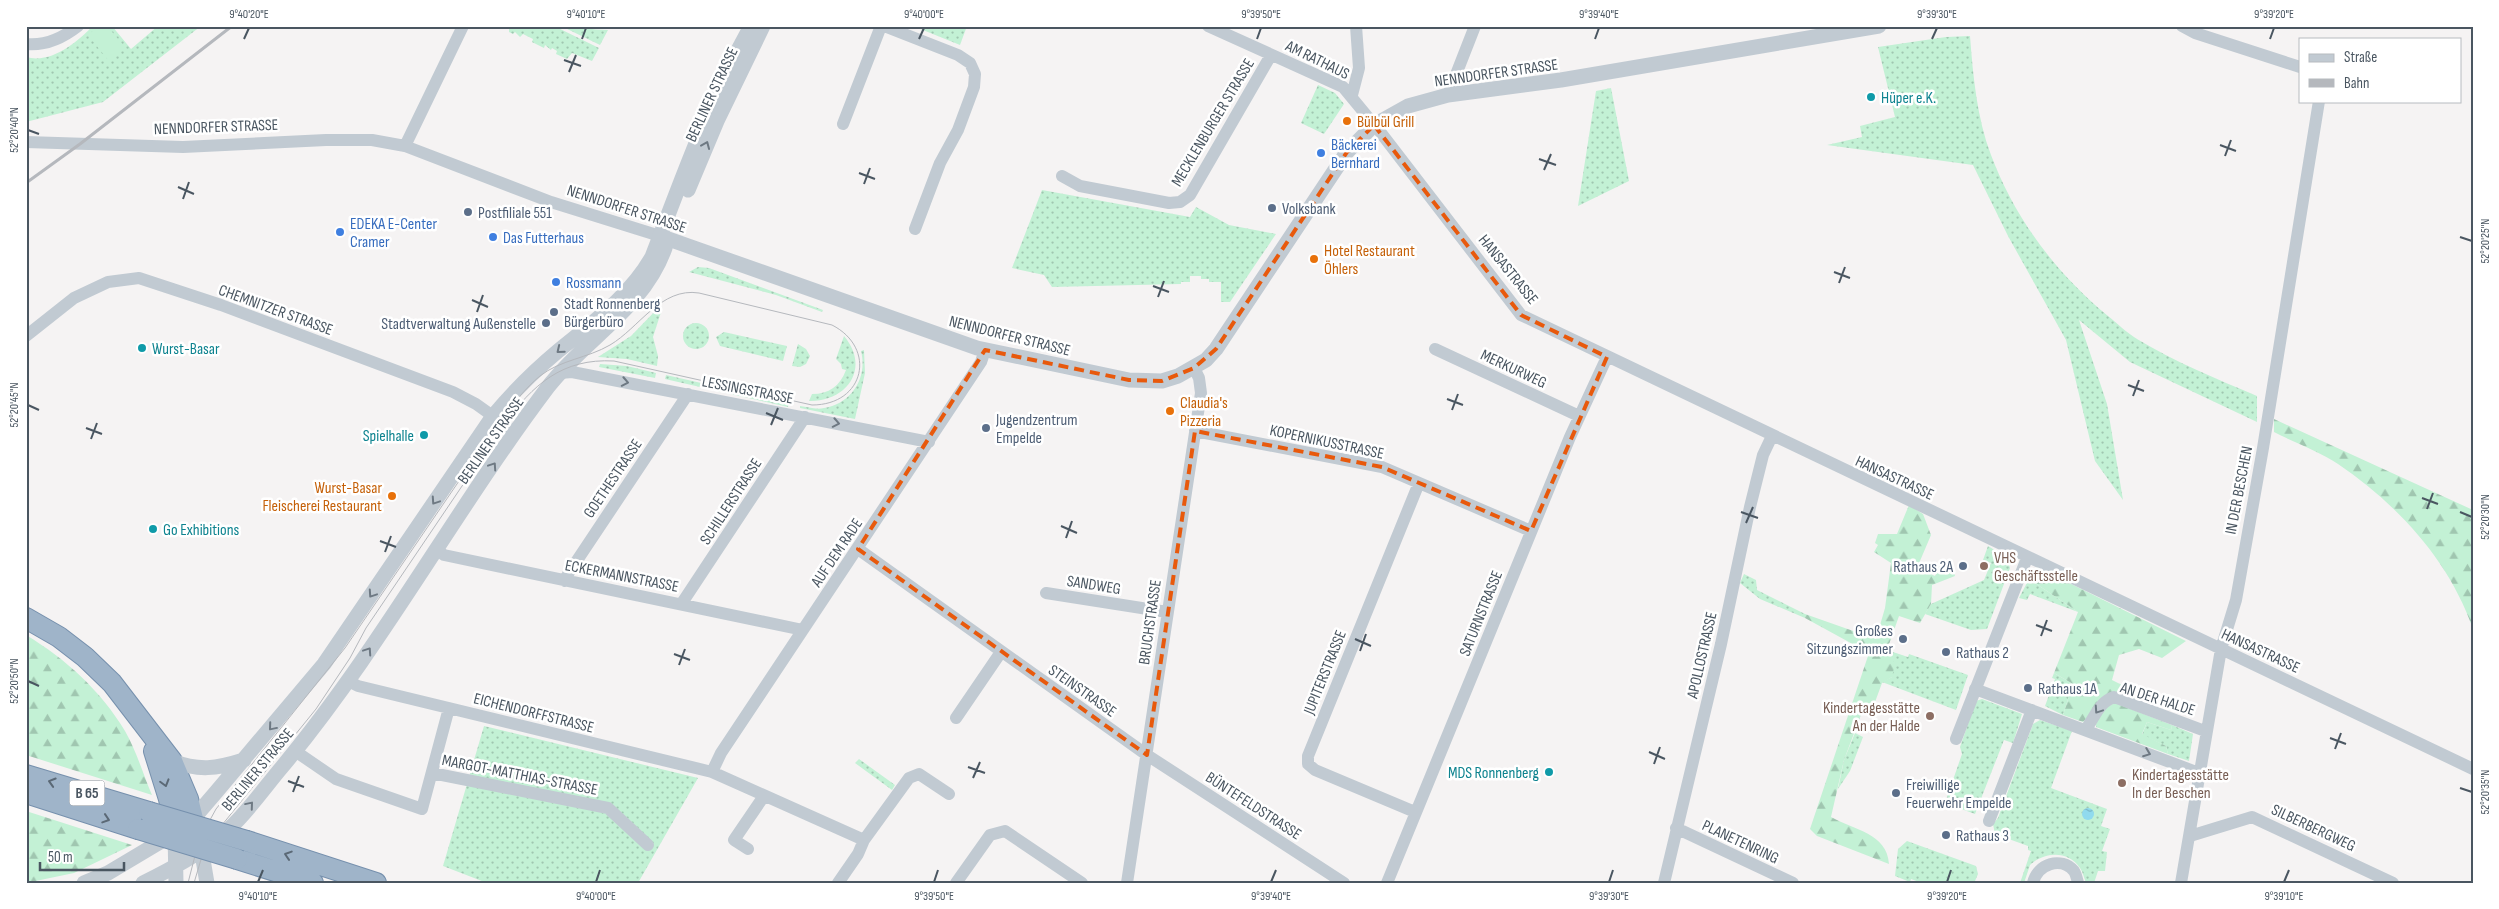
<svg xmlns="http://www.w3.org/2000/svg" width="2499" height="909" font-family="'Sofia Sans Condensed',sans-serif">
<defs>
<pattern id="grass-dots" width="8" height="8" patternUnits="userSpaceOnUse" patternTransform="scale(1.25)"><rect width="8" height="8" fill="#c3f1d5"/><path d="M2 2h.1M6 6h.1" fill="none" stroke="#a0c6b0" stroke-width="1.8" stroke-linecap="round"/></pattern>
<pattern id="forest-firs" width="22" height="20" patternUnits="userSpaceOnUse" patternTransform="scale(1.25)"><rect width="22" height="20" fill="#c3f1d5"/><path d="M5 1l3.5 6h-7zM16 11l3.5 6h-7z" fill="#a0c6b0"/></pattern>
<pattern id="water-ripples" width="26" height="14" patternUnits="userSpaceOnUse" patternTransform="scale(1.25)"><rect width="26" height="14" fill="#90daee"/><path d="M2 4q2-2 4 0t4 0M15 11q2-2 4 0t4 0" fill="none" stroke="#78b4c4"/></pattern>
</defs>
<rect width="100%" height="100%" fill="#f5f3f3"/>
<path fill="url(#grass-dots)" d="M 93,26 L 112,26 L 131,49 L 158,26 L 201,26 L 103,102 L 26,122 L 26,57 C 51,64 76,43 93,26 Z
M 509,26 L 554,26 L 599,48 L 592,61 L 572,53 L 567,59 L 556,54 L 557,51 L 552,48 L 551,50 L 545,45 L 544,48 L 532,42 L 533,39 L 523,34 L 520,37 L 515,32 L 513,34 L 509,32 Z
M 561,26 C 577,26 591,30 608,30 L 600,45 Z
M 913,26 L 967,26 L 960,45 Z
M 1970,36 C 1973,76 1977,118 1991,155 C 2015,219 2056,273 2108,316 C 2117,323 2127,333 2137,339 C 2175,362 2217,379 2257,396 L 2257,422 L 2130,362 L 2079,320 L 2107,404 L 2123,500 L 2095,461 L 2066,340 L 2008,236 L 1973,165 L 1827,145 L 1862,137 L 1860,126 L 1895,117 L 1878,47 L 1946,37 Z
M 1318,85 L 1335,93 L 1344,104 L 1324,134 L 1301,123 Z
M 1611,88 L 1629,181 L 1578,206 L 1596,91 Z
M 1042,190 L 1190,217 L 1196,207 L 1229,225 L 1276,234 L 1230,302 L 1221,302 L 1221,282 L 1209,282 L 1209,279 L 1201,279 L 1201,276 L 1190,276 L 1190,282 L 1181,282 L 1181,284 L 1052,287 L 1044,275 L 1012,268 Z
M 698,267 L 709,268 L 823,310 L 822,312 L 776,295 L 689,272 Z
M 659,307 L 662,309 L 653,337 L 658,356 L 657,366 L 627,359 L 598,357 L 631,336 Z
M683 336a13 13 0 1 1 26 0a13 13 0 1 1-26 0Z
M 724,332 L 787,346 L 783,361 L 720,346 L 716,337 Z
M 844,336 C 871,368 847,402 809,401 L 812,394 C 829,394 840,386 846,370 L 842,369 L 841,364 L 836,359 Z
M 798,344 L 806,349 L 810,356 L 806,364 L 800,367 L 792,366 Z
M 864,350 L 865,373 L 855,419 L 800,408 L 800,406 C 808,407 816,410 824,408 C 851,404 868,378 861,351 Z
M 600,364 L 627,366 L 656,373 L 655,378 L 599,367 Z
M 666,375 L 789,403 L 788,407 L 665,379 Z
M 1988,546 L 2006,557 L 2010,568 L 1987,629 L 1971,630 L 1925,614 L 1931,604 L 1984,580 L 1991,563 L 1983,560 Z
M 1744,574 L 1756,580 L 1757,590 L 1805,614 L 1805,618 L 1760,599 L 1740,583 Z
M 2029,579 L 2078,612 L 2030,594 L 2027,600 L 2019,598 Z
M 1887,650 L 1908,657 L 1909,654 L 1968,675 L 1956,710 L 1882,682 L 1892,677 Z
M 2054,673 L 2073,684 L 2063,715 L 2045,706 L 2055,679 L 2052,678 Z
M 1982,699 L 2022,714 L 2013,743 L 2004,740 L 1975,814 L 1945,803 L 1962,754 L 1960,747 L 1976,701 Z
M 2040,720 L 2072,731 L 2051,788 L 2107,809 L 2101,826 L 2110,829 L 2102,851 L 2107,852 L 2105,871 L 2098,871 L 2094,883 L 2086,883 C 2084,878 2083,872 2080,868 C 2068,850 2044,852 2030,865 L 2024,883 L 2020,883 L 2031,851 L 2028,850 L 2028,846 L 1995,834 L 1993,824 L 1998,818 L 2033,724 Z
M 2147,722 L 2171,730 L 2172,725 L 2193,734 L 2189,761 L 2168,754 L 2166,746 L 2142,735 Z
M 484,726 L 698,778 L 638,883 L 487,883 L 443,866 Z
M 1855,733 L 1863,737 L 1850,771 L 1838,789 L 1844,760 Z
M 859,759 L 895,785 L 892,790 L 855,763 Z
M 1907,841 L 1976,866 L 1978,874 L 1975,881 L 1980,883 L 1922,883 L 1911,879 L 1910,882 L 1895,876 L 1898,849 Z"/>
<path fill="url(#forest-firs)" d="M 2274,419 L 2473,510 L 2473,629 C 2449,560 2398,505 2338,464 C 2319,451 2295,443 2274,432 Z
M 1909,505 L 1923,514 L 1931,535 L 1917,568 L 1935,576 L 1942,560 L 1952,567 L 1955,576 L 1932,585 L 1931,604 L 1920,623 L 1899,616 L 1887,650 L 1895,664 L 1892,677 L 1882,683 L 1871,713 L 1862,712 L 1844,760 L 1831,817 C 1854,830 1887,833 1889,864 L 1817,836 L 1810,829 L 1869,653 L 1805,618 L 1805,614 L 1876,639 L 1885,608 L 1891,563 L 1874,552 L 1878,545 L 1875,543 L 1878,534 L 1897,534 Z
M 2037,567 L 2186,641 L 2162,658 L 2139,649 L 2119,655 L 2112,680 L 2142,695 L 2137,702 L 2113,693 L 2083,722 L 2063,715 L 2073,684 L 2054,673 L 2078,612 L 2029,579 Z
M 26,635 C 66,659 101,691 125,731 C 136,750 143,774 152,795 L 26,755 Z
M 2115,703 L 2172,725 L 2171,730 L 2147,722 L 2142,734 L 2166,746 L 2168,754 L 2096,727 C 2096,717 2106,706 2115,703 Z
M 26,811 L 132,845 L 74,873 L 26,883 Z"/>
<path fill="#c3f1d5" d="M 98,26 L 107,26 L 124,46 L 108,60 L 88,35 Z"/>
<path fill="url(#water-ripples)" d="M2082 814a6 6 0 1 1 12 0a6 6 0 1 1-12 0Z"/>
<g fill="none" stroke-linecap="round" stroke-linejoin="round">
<defs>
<path id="trunk" d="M 26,618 L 59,637 L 85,657 L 112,683 L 172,761 L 188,799 L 193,819
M 154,751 L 169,799 L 175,833
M 26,775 L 149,812
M 26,793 L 138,829
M 247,841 L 376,883
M 237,859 L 313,883"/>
</defs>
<use href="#trunk" stroke="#7690ad" stroke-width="22"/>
<path stroke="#c1cad2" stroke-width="12" d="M 884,26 L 958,55 L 970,63 L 975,74 L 974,87 L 958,130 L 940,163 L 915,229
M 1208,26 L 1343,87 L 1381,133 L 1521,315 L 2473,769
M 2182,26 L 2195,33 L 2300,67
M 26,44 C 45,46 64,37 78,26
M 1352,95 L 1359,68 L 1356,26
M 1448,95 L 1475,26
M 843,124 L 881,26
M 26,142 L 183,147 L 326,140 L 372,140 L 405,146 L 551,202 L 660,236
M 405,146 L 463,26
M 1062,176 L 1080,186 L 1169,203 L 1180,202 L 1190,195 L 1271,55
M 26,336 L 74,298 L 108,282 L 139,278 L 221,305 L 453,392 L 476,404 L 515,432
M 1435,349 L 1579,416
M 560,373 L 572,372 L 929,442
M 1195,431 L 1382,467 L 1531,531
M 436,549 L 444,555 L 803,630
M 858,549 L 1147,755 L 1344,883
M 565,581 L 568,574 L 688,394
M 1046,593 L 1167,612
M 682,603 L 805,417
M 348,681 L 358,686 L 712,772 L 864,840 L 909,778 L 919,774 L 949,794
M 1975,689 L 2199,773
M 956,718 L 1001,652
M 2086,729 C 2095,717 2099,702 2114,697 L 2205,731
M 1956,739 L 2027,558
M 295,751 L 336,779 L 422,809 L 449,708
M 712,772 L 721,753 L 981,362 L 985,350
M 432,773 L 608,808 L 648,845
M 1415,812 L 1315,770 L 1308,764 L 1308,756 L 1419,483
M 1989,821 L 2032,710
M 1676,828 L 1793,883
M 2190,836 L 2252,817 L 2393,883
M 748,849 L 734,840 L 764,796
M 838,883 L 858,854 L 864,840
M 956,883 L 990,835 L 1005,831 L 1082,883
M 1127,883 L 1201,393 L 1199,378 L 1194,368
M 1387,883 L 1570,437 L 1607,357
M 1664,883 L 1721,644 L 1750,507 L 1763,455 L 1772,436
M 2033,883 C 2037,864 2061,856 2074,871 C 2076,874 2077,879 2078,883
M 2181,883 L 2221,649 L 2236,600 L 2263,448 L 2319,101"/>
<path stroke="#c1cad2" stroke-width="15" d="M 688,190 L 717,121 L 763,26
M 660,236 L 977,348 L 1129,380 L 1162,381 L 1178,376 L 1206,360 L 1216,349 L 1347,152 L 1374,125 L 1408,106 L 1448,95 L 1561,80 L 1879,26
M 172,761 C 199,771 216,769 244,760
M 175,833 L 176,883
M 200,842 L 207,883
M 84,883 L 108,873 L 175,833 L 193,819 L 217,791 L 324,664 L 493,416 C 513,392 534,371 558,351 C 592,323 629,297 652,257 C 682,179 710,100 751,26
M 143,883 C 170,870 210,848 231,827 C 250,809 265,787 282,767 C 381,648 455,510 548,387 C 585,339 644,308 665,248"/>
<use href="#trunk" stroke="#9fb4c9" stroke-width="20"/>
<path stroke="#b5b8bd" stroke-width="1" d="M 188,883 L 199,840 L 216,809 L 345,648 L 500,421 C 512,406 525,388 540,376 C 560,360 588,358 610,345 C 639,328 661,287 699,293 L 832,325 C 877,348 865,405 812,405 L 614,361 C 562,358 533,385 504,424 L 366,628 L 350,658 L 316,709 L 205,846 L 194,883"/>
<path stroke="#b5b8bd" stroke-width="3" d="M 26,183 L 80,144 L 232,26"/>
<defs>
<path id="trunk-bridge" d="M 149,812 L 247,841
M 138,829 L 237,859"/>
</defs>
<use href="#trunk-bridge" stroke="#7690ad" stroke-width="22" stroke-linecap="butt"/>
<use href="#trunk-bridge" stroke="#9fb4c9" stroke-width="20"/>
</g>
<defs><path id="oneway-chevron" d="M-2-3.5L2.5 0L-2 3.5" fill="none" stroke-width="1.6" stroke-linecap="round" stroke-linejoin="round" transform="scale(1.25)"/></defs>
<g stroke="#6e7983">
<use href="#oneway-chevron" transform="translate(706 145) rotate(-67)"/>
<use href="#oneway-chevron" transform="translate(560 350) rotate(141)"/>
<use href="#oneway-chevron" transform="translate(625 382) rotate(11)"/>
<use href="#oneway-chevron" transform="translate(836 423) rotate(11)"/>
<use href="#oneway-chevron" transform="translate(493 466) rotate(-56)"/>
<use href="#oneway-chevron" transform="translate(435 501) rotate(124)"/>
<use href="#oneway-chevron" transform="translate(372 594) rotate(124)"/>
<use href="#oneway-chevron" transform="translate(368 651) rotate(-56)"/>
<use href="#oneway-chevron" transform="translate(2098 710) rotate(124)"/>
<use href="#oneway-chevron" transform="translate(272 727) rotate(130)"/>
<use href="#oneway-chevron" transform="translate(2147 753) rotate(21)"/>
<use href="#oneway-chevron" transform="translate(250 805) rotate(-50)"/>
</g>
<g stroke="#5b6976">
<use href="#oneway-chevron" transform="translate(52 782) rotate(-163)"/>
<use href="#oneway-chevron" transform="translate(165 783) rotate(74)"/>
<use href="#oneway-chevron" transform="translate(106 819) rotate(18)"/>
<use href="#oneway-chevron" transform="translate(288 855) rotate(-162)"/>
</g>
<path fill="none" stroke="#e8590c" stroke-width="4" stroke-dasharray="10 6" stroke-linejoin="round" d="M 1374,125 L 1521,315 L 1607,357 L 1531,531 L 1382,467 L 1195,431 L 1147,755 L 858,549 L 985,350 L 1129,380 L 1162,381 L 1194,368 L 1216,349 L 1347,152 Z"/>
<path fill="none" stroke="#4a5661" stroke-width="2" d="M 244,39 L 249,28M 582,39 L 586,28M 919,39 L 924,28M 1257,39 L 1261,28M 1595,39 L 1599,28M 1932,39 L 1937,28M 2270,39 L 2274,28M 564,60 L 581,66M 569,72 L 576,55M 28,130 L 39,134M 2220,145 L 2236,151M 2225,156 L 2231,140M 1539,159 L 1556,165M 1544,170 L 1551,154M 859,173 L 875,179M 864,184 L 870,168M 178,187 L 194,194M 183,199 L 189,182M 2460,237 L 2472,241M 1834,272 L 1850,278M 1839,283 L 1845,267M 1153,286 L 1169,292M 1158,297 L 1164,281M 472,300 L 488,307M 477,312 L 483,295M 2128,385 L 2144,391M 2133,396 L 2139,380M 1447,399 L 1463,405M 28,405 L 39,410M 1452,410 L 1458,394M 766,413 L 783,420M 771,425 L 778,408M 86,428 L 102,434M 91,439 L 97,423M 2422,498 L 2438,504M 2427,509 L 2433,493M 1741,512 L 1758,518M 2460,512 L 2472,517M 1746,523 L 1753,507M 1061,526 L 1077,533M 1066,538 L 1072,521M 380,541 L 396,547M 385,552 L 391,536M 2036,625 L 2052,631M 2041,636 L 2047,620M 1355,639 L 1371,646M 1360,651 L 1366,634M 674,654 L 690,660M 679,665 L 685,649M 28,681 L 39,686M 2330,738 L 2346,744M 2335,749 L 2341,733M 1649,752 L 1665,759M 1654,764 L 1660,747M 968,767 L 985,773M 973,778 L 980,762M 288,781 L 304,787M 2460,788 L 2472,792M 293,792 L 299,776M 258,882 L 263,870M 596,882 L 600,870M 934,882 L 938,870M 1271,882 L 1276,870M 1609,882 L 1613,870M 1947,882 L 1951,870M 2284,882 L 2289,870"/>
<g fill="#0f9aa8" stroke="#fff" stroke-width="2">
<circle cx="1871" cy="97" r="5"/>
<circle cx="142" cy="348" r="5"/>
<circle cx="424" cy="435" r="5"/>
<circle cx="153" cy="529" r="5"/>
<circle cx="1549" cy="772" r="5"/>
</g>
<g fill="#e8710a" stroke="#fff" stroke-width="2">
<circle cx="1347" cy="121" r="5"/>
<circle cx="1314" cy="259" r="5"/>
<circle cx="1170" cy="411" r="5"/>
<circle cx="392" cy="496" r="5"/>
</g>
<g fill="#3f7fe0" stroke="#fff" stroke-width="2">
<circle cx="1321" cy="153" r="5"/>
<circle cx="340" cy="232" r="5"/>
<circle cx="493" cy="237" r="5"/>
<circle cx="556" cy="282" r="5"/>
</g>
<g fill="#5c6f8a" stroke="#fff" stroke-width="2">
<circle cx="1272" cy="208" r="5"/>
<circle cx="468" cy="212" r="5"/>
<circle cx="554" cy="312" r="5"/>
<circle cx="546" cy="323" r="5"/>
<circle cx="986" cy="428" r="5"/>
<circle cx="1963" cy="566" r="5"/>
<circle cx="1903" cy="639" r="5"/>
<circle cx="1946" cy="652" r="5"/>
<circle cx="2028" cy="688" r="5"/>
<circle cx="1896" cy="793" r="5"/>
<circle cx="1946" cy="835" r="5"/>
</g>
<g fill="#8d6e63" stroke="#fff" stroke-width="2">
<circle cx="1984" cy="566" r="5"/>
<circle cx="1930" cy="716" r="5"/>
<circle cx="2122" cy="783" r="5"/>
</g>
<g text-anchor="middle" stroke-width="5" stroke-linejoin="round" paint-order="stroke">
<rect fill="#fff" stroke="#808990" stroke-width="1" x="69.5" y="780.5" width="35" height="25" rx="4"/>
<g font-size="15" font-weight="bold" fill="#4a5661">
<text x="87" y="798">B 65</text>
</g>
<g font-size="16" fill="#4a5661" stroke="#fff">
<text transform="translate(1318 59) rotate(26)" y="6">AM RATHAUS</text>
<text transform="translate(1496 72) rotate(-8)" y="6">NENNDORFER STRASSE</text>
<text transform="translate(711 94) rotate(-65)" y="6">BERLINER STRASSE</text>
<text transform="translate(1212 122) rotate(-59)" y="6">MECKLENBURGER STRASSE</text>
<text transform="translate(216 126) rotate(-2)" y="6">NENNDORFER STRASSE</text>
<text transform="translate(627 208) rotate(18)" y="6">NENNDORFER STRASSE</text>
<text transform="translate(1509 269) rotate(51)" y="6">HANSASTRASSE</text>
<text transform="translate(276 309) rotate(20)" y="6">CHEMNITZER STRASSE</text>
<text transform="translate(1010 335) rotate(14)" y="6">NENNDORFER STRASSE</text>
<text transform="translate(1514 368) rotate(25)" y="6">MERKURWEG</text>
<text transform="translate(748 389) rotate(11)" y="6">LESSINGSTRASSE</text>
<text transform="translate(490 440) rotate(-55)" y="6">BERLINER STRASSE</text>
<text transform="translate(1327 441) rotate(12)" y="6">KOPERNIKUSSTRASSE</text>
<text transform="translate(1895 477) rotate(25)" y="6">HANSASTRASSE</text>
<text transform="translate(612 478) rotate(-56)" y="6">GOETHESTRASSE</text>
<text transform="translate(2238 490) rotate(-79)" y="6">IN DER BESCHEN</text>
<text transform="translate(730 501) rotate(-57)" y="6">SCHILLERSTRASSE</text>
<text transform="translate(836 552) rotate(-56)" y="6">AUF DEM RADE</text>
<text transform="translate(622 575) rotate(11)" y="6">ECKERMANNSTRASSE</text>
<text transform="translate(1094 584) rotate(9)" y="6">SANDWEG</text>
<text transform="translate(1480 613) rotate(-68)" y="6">SATURNSTRASSE</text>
<text transform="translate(1149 622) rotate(-82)" y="6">BRUCHSTRASSE</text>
<text transform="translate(2261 650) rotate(25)" y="6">HANSASTRASSE</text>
<text transform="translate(1701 655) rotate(-77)" y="6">APOLLOSTRASSE</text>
<text transform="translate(1324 672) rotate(-68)" y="6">JUPITERSTRASSE</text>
<text transform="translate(1083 690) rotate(35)" y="6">STEINSTRASSE</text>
<text transform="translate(2158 698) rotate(18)" y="6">AN DER HALDE</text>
<text transform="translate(534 712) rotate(14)" y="6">EICHENDORFFSTRASSE</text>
<text transform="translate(257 769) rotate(-50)" y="6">BERLINER STRASSE</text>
<text transform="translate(520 774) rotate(11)" y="6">MARGOT-MATTHIAS-STRASSE</text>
<text transform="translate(1254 805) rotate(33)" y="6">BÜNTEFELDSTRASSE</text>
<text transform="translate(2314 827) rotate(25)" y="6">SILBERBERGWEG</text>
<text transform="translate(1741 841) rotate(25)" y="6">PLANETENRING</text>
</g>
<g font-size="16" fill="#0d838f" stroke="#fff" text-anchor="start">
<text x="1881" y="103">Hüper e.K.</text>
<text x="152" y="354">Wurst-Basar</text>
<text x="414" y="441" text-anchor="end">Spielhalle</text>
<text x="163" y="535">Go Exhibitions</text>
<text x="1539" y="778" text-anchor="end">MDS Ronnenberg</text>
</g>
<g font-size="16" fill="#c56008" stroke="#fff" text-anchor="start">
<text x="1357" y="127">Bülbül Grill</text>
<text x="1324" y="256">Hotel Restaurant<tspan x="1324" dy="18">Öhlers</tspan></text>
<text x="1180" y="408">Claudia's<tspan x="1180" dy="18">Pizzeria</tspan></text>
<text x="382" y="493" text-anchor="end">Wurst-Basar<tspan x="382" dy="18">Fleischerei Restaurant</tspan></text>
</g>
<g font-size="16" fill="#366cbe" stroke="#fff" text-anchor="start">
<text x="1331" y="150">Bäckerei<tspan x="1331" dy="18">Bernhard</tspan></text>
<text x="350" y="229">EDEKA E-Center<tspan x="350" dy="18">Cramer</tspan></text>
<text x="503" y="243">Das Futterhaus</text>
<text x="566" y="288">Rossmann</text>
</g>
<g font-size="16" fill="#4e5e75" stroke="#fff" text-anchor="start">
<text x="1282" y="214">Volksbank</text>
<text x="478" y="218">Postfiliale 551</text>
<text x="564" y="309">Stadt Ronnenberg<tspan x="564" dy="18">Bürgerbüro</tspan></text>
<text x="536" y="329" text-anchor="end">Stadtverwaltung Außenstelle</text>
<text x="996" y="425">Jugendzentrum<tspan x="996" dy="18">Empelde</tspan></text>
<text x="1953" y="572" text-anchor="end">Rathaus 2A</text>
<text x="1893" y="636" text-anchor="end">Großes<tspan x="1893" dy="18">Sitzungszimmer</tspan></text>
<text x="1956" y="658">Rathaus 2</text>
<text x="2038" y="694">Rathaus 1A</text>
<text x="1906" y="790">Freiwillige<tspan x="1906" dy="18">Feuerwehr Empelde</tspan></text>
<text x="1956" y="841">Rathaus 3</text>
</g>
<g font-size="16" fill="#785e54" stroke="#fff" text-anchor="start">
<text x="1994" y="563">VHS<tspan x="1994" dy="18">Geschäftsstelle</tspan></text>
<text x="1920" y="713" text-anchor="end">Kindertagesstätte<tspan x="1920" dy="18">An der Halde</tspan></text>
<text x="2132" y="780">Kindertagesstätte<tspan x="2132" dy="18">In der Beschen</tspan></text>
</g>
</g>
<rect width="2499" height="909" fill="none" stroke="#ffffff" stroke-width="55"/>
<rect x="2299" y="38" width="162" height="65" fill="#ffffff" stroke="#b7bbc0"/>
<rect x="2309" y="54" width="25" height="8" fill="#c1cad2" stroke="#b7bbc0"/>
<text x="2344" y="62" font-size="15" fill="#4a5661">Straße</text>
<rect x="2309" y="79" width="25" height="8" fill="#b5b8bd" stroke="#b7bbc0"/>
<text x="2344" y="88" font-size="15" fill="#4a5661">Bahn</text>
<path d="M40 862v8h84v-8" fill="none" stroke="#4a5661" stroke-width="2.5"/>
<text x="48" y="862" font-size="15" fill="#4a5661" stroke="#ffffff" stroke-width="4" paint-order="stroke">50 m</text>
<rect x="28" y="28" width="2444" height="854" fill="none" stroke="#4a5661" stroke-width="2"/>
<g font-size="12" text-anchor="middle" fill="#4a5661">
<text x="249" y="18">9°40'20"E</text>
<text x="586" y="18">9°40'10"E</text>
<text x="924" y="18">9°40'00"E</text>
<text x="1261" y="18">9°39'50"E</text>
<text x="1599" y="18">9°39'40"E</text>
<text x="1937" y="18">9°39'30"E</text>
<text x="2274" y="18">9°39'20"E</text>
<text transform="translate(14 130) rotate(-90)" y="4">52°20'40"N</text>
<text transform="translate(2485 241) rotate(-90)" y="4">52°20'25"N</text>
<text transform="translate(14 405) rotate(-90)" y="4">52°20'45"N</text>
<text transform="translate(2485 517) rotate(-90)" y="4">52°20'30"N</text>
<text transform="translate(14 681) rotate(-90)" y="4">52°20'50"N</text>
<text transform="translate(2485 792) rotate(-90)" y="4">52°20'35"N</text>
<text x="258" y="900">9°40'10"E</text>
<text x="596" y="900">9°40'00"E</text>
<text x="934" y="900">9°39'50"E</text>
<text x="1271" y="900">9°39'40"E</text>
<text x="1609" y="900">9°39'30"E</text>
<text x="1947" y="900">9°39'20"E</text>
<text x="2284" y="900">9°39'10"E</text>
</g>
</svg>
